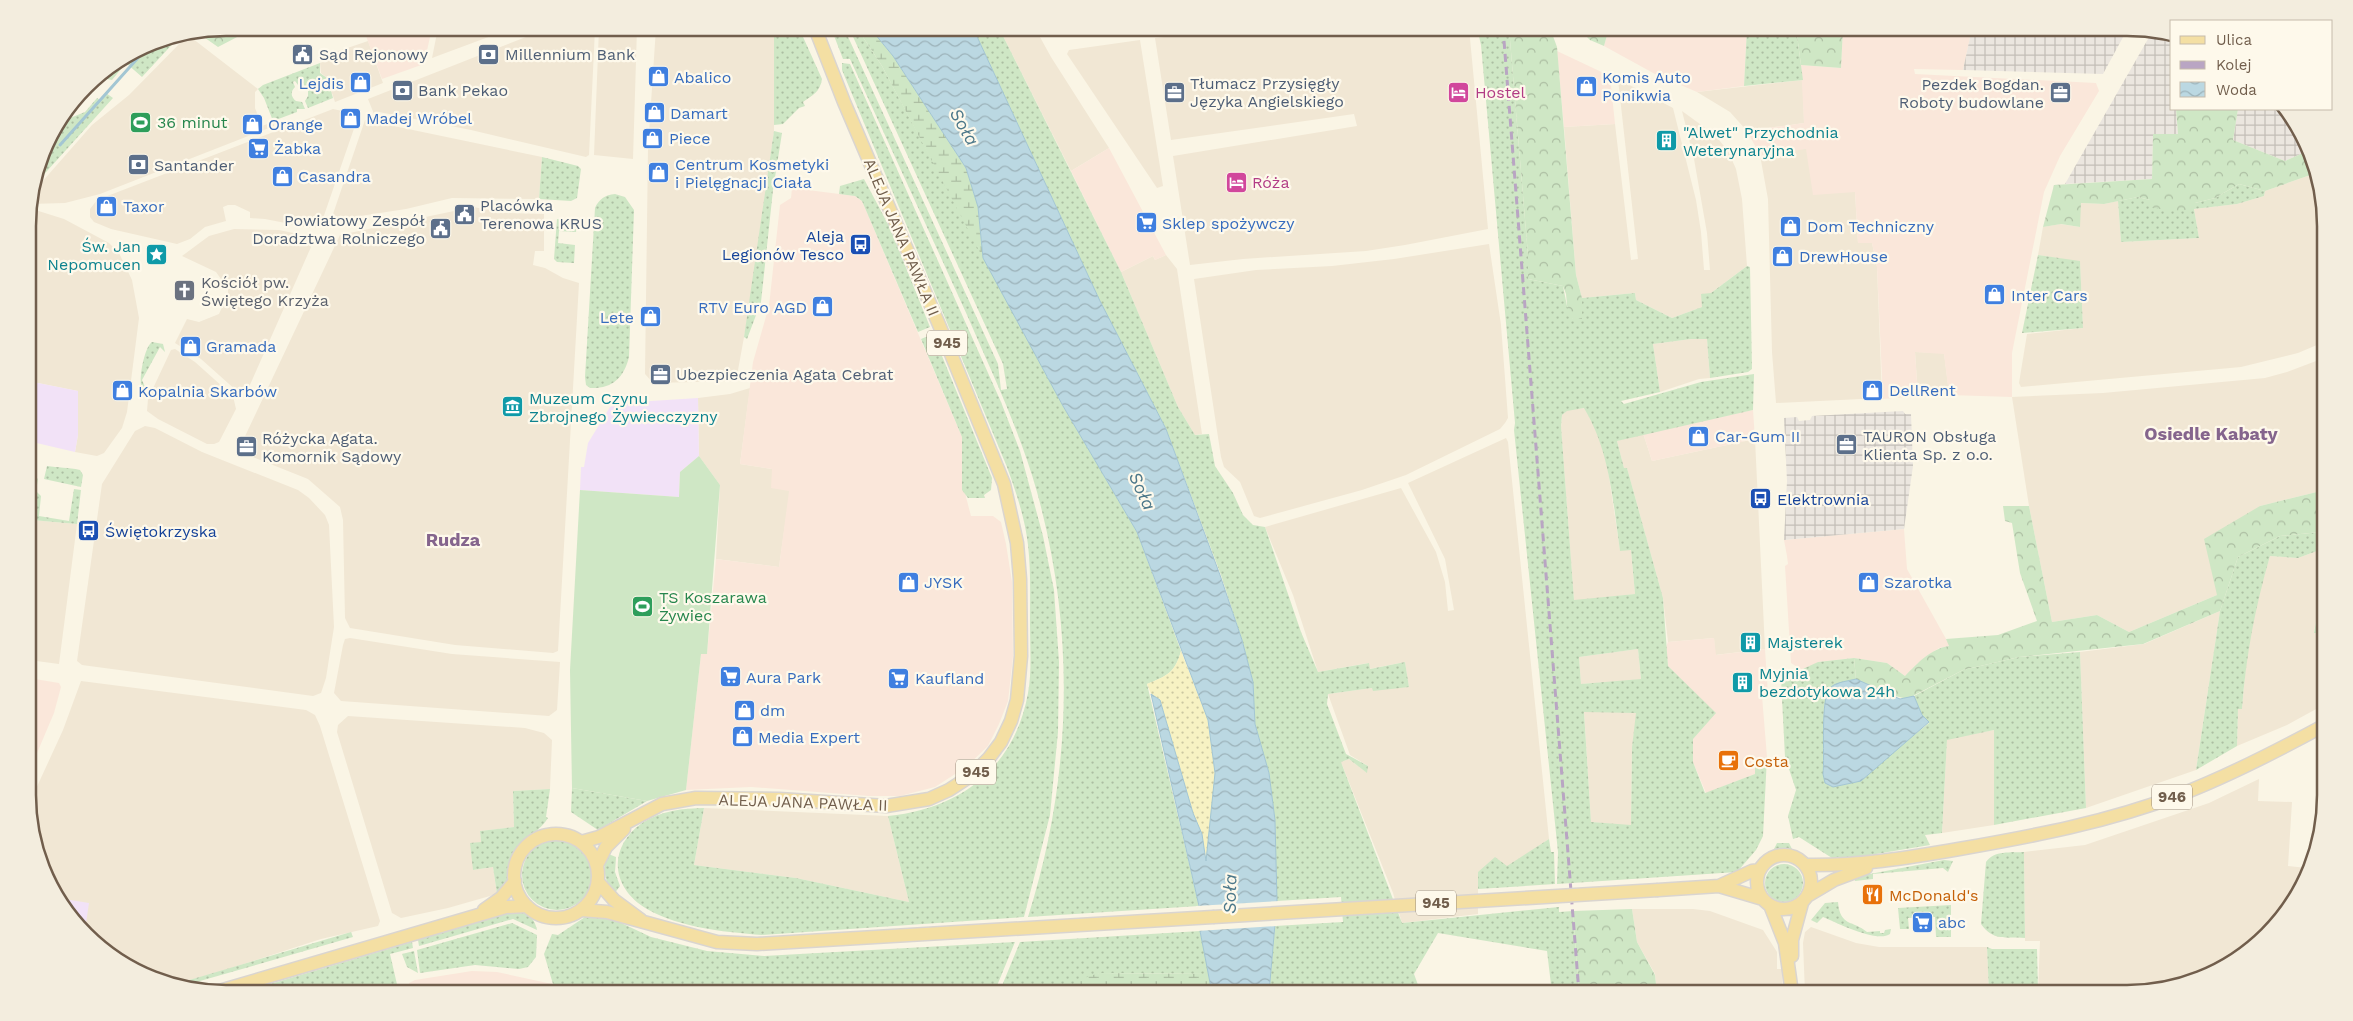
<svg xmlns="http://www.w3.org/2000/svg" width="2353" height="1021" font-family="'Work Sans',sans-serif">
<defs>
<pattern id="industrial-grid" width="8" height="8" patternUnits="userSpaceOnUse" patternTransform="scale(1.25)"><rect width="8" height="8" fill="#ebe6df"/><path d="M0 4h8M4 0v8" fill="none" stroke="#c3beb7"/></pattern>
<pattern id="grass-dots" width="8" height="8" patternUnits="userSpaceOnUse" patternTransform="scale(1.25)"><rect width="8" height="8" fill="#cfe7c5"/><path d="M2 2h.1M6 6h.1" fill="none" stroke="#acbea2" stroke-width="1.8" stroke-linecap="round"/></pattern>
<pattern id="forest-crowns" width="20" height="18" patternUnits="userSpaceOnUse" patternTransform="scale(1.25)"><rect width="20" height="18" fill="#cfe7c5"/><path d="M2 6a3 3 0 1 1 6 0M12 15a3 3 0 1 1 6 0" fill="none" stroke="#acbea2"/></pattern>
<pattern id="wetland-marsh" width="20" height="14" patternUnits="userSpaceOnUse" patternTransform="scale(1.25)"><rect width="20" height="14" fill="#cfe7c5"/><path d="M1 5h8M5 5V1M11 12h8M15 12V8" fill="none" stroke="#acbea2"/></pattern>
<pattern id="sand-dots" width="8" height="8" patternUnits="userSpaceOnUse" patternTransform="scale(1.25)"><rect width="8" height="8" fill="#f7f2c3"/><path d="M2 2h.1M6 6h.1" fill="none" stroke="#ccc7a1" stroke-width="1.8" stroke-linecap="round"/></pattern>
<pattern id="water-waves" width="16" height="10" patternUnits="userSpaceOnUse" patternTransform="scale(1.25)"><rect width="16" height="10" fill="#bbd8e2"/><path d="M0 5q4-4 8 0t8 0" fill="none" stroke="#9cb2b9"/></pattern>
</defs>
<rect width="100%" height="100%" fill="#faf5e5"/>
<path fill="#f1e7d4" d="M 438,28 L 513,28 L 432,58 Z
M 549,28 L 595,29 L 589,155 L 586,157 L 471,130 L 379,112 L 374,114 L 368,99 Z
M 599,28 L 637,28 L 633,159 L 594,155 Z
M 656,28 L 774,28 L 774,131 L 748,315 L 736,381 L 653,383 L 645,374 L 648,148 Z
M 999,28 L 1035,28 L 1051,57 L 1109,148 L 1071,171 Z
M 1052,28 L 1128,28 L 1055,36 Z
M 1246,28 L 1469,28 L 1488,229 L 1405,245 L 1366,251 L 1243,259 L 1190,265 L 1173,156 L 1357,126 L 1354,114 L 1171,140 L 1155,38 Z
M 188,35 L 258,89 L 255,92 L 255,108 L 262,126 L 273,122 L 274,126 L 100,194 L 65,203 L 30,204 L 34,191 L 92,125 L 129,95 Z
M 1140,40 L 1163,186 L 1157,188 L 1067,54 L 1069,50 Z
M 368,41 L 383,83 L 335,102 L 327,78 L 321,73 L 320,63 L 323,62 L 321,57 Z
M 1618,79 L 1673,108 L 1696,200 L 1701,232 L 1704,270 L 1710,270 L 1707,233 L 1694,159 L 1682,111 L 1715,135 L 1728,151 L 1736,169 L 1742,199 L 1747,266 L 1711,293 L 1702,307 L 1672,318 L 1636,300 L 1635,293 L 1582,298 L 1576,275 L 1564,127 L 1615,124 L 1631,260 L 1638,259 Z
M 1803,80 L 1804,123 L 1747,131 L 1730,112 L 1697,92 Z
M 333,109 L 356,114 L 358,117 L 320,227 L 311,228 L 265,219 L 250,218 L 250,212 L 235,205 L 228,205 L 223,207 L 226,221 L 205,227 L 190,239 L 177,244 L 111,229 L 94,222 L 90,217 L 90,209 L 97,200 Z
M 365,120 L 542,157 L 539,199 L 452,198 L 406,209 L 334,220 L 333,214 Z
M 1806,148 L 1855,192 L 1858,243 L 1872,243 L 1877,267 L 1882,398 L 1776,403 L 1772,352 L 1768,199 L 1760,155 Z
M 2316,173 L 2324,200 L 2324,342 L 2298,353 L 2241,367 L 2021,387 L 2019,383 L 2027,334 L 2083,328 L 2080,262 L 2038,255 L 2043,227 L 2060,224 L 2080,227 L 2080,203 L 2104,204 L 2118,201 L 2121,242 L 2199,238 L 2194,209 L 2237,204 L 2264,196 L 2265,191 Z
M 473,207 L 506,213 L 544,214 L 544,251 L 535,251 L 533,265 L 545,268 L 563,278 L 579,283 L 558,651 L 553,653 L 455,645 L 350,628 L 345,618 L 343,520 L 340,507 L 308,479 L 240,452 L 239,449 L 340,235 Z
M 29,208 L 64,219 L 109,243 L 119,253 L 132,280 L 139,318 L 127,412 L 122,428 L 104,453 L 97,456 L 75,452 L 78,435 L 78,391 L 28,381 Z
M 234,229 L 279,230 L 298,234 L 307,238 L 311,247 L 249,387 L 242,391 L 238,392 L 201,359 L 175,343 L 187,319 L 199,322 L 219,314 L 228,294 L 228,289 L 216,272 L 182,256 L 209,236 Z
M 1489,244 L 1501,325 L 1508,418 L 1505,423 L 1500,429 L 1406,475 L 1362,490 L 1260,518 L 1254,516 L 1240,482 L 1224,467 L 1221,457 L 1194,279 L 1256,270 L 1332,266 L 1394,259 Z
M 1166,255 L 1177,269 L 1202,434 L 1195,435 L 1178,407 L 1121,272 L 1153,256 L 1155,260 Z
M 1691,339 L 1707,339 L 1710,378 L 1699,379 L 1660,392 L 1653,344 Z
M 175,349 L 195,362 L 233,396 L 236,409 L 219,442 L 214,444 L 207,444 L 158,419 L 147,411 L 148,399 L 171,350 Z
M 1915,352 L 1944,353 L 1949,393 L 1918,396 Z
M 2324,358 L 2325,490 L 2260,506 L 2217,595 L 2129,632 L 2097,615 L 2052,622 L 2029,506 L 2012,397 L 2103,393 L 2265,378 L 2287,372 Z
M 750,388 L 740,464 L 772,469 L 790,490 L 779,567 L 716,559 L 720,485 L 699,456 L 698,398 L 730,394 Z
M 1585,408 L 1599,432 L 1608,470 L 1620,550 L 1631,550 L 1635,594 L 1574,601 L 1561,427 L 1562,415 L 1567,410 Z
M 145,426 L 155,428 L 202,452 L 298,490 L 309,498 L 325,515 L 329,525 L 334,627 L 326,678 L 321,693 L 313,696 L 82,665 L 77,661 L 102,484 L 135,431 Z
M 1643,433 L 1652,461 L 1755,439 L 1765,649 L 1715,655 L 1714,638 L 1668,642 L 1663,598 L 1627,468 L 1624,468 L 1617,441 Z
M 1506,438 L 1508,442 L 1549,839 L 1507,867 L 1478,872 L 1478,914 L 1402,923 L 1393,893 L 1341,762 L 1349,759 L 1366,772 L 1368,766 L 1350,755 L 1328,694 L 1372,688 L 1409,687 L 1405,662 L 1369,669 L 1368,663 L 1318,672 L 1293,595 L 1265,527 L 1401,488 L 1436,552 L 1445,582 L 1448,611 L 1454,610 L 1445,559 L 1408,483 Z
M 32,520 L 77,524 L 59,664 L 29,660 L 29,523 Z
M 2325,548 L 2325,575 L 2314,632 L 2322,634 L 2318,708 L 2287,725 L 2237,746 L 2238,709 L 2242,708 L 2247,654 L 2256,604 L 2270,556 L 2298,558 Z
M 2220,611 L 2196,770 L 2086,808 L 2080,652 L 2144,644 Z
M 350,638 L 452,654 L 560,662 L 557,710 L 549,716 L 341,701 L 334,693 L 343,645 L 345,639 Z
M 1638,649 L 1641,680 L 1581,684 L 1579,657 Z
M 81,681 L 306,710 L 315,715 L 320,726 L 380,921 L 378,926 L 321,939 L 222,971 L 176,984 L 150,978 L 105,953 L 69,916 L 43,871 L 29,821 L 29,804 L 63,730 Z
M 1584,711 L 1637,712 L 1632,747 L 1631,826 L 1591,822 Z
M 348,716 L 525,728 L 544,733 L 552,740 L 550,789 L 513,791 L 514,827 L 480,831 L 481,842 L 473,870 L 493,867 L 497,894 L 448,908 L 401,918 L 392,913 L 337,732 L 338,725 Z
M 1994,730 L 1994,825 L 1942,833 L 1947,739 Z
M 2259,779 L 2258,801 L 2292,802 L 2288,866 L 2307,868 L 2308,874 L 2284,916 L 2238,960 L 2191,983 L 2140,993 L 2038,992 L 2040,941 L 2025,941 L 2024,852 L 2085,845 L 2209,803 Z
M 704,808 L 888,816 L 909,902 L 796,878 L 694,865 Z
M 1632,909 L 1693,909 L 1710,911 L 1763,930 L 1777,952 L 1777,969 L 1782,969 L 1783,993 L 1657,993 L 1655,974 L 1637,942 Z
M 1811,927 L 1856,943 L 1879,947 L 1987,947 L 1989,993 L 1805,993 L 1803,943 L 1805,932 Z"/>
<path fill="#fae7da" d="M 363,28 L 432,28 L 424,64 L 382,79 Z
M 1609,28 L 1747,28 L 1744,86 L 1697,92 L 1655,74 L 1604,46 Z
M 1843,28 L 1972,28 L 1963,70 L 1914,69 L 1915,74 L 2096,83 L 2099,91 L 2060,156 L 2044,192 L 2012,353 L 2012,397 L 1949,395 L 1944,354 L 1915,352 L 1918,396 L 1883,399 L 1877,267 L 1872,243 L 1858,243 L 1855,192 L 1813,195 L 1806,149 L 1760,155 L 1747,131 L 1804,123 L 1801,65 L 1841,68 Z
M 1557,51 L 1610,76 L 1615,124 L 1564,127 Z
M 1109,148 L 1166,255 L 1155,260 L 1153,256 L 1121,272 L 1071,171 Z
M 792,188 L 855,196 L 862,201 L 962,437 L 966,497 L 971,516 L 993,516 L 1001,522 L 1006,544 L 1012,582 L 1013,657 L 1008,701 L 999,724 L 988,746 L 966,767 L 935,787 L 900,796 L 869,796 L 751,787 L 686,790 L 701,654 L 707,654 L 716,559 L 779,567 L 789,491 L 771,488 L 772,469 L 740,464 L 753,362 L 769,306 L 780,205 L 791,198 Z
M 1753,410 L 1755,439 L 1652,461 L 1643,433 Z
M 1904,529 L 1907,569 L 1950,646 L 1939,648 L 1924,658 L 1905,676 L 1887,663 L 1854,658 L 1818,662 L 1804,671 L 1791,663 L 1785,566 L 1788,564 L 1787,556 L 1784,540 Z
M 1714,638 L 1716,655 L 1765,649 L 1768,695 L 1762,696 L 1767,757 L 1755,765 L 1755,774 L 1706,793 L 1693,762 L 1693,738 L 1715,713 L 1668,666 L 1666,647 L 1668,642 Z
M 29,678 L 59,683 L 61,687 L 54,713 L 29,772 Z
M 472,971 L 497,972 L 594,993 L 406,993 L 409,983 L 415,980 Z"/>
<path fill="url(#industrial-grid)" d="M 1972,28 L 2128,28 L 2103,74 L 1963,70 Z
M 2152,32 L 2172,36 L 2172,109 L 2176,109 L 2178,134 L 2153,134 L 2152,179 L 2065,184 Z
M 2238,109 L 2287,109 L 2310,150 L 2285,161 L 2233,140 Z
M 1903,411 L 1905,414 L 1911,414 L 1913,466 L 1904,529 L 1784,540 L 1787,481 L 1784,418 L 1797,417 L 1799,421 L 1810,420 L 1812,416 Z"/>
<path fill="#f2e2f7" d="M 28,381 L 78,391 L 78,435 L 75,452 L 28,441 Z
M 698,398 L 699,456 L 680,472 L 679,497 L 580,490 L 581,467 L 584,467 L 588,443 L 610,407 L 620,403 Z
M 58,898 L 89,903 L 86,923 L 74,922 Z"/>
<path fill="url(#grass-dots)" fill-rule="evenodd" d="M 774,28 L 799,28 L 822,79 C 820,92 813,95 803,102 L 805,106 L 799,108 L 783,124 L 774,125 Z
M 831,28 L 844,28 L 998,364 L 1001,390 L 1007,389 L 1003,364 L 849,28 L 857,28 L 882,66 L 1063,406 L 1137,532 L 1181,651 C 1175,673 1167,676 1147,684 L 1199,906 L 1028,917 C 1072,778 1076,633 1037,492 C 1020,431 992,373 967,315 C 928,229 889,144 850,59 L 843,59 Z
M 973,28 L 999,28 L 1121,272 L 1178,407 L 1195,435 L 1209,434 L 1215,466 L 1233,493 L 1243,515 L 1253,525 L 1265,527 L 1301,632 L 1318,672 L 1369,663 L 1370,669 L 1405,662 L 1409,687 L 1373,691 L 1372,688 L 1328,694 L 1327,704 L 1346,754 L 1368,766 L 1367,773 L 1349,759 L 1341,762 L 1402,923 L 1559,907 L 1559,912 L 1573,911 L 1579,993 L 1552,993 L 1547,951 L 1438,933 L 1414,974 L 1421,993 L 1269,993 L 1275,926 L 1343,922 L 1341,897 L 1277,901 L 1275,820 L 1269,773 L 1255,724 L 1253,682 L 1242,640 L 1221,575 L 1166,429 L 1100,301 Z
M 1477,28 L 1509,28 L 1528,255 L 1528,279 L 1563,286 L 1567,306 L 1573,319 L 1582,319 L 1582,298 L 1635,293 L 1636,300 L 1672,318 L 1702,307 L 1701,294 L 1711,293 L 1747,266 L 1750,267 L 1752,369 L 1748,372 L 1710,378 L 1707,339 L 1691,339 L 1653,344 L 1660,392 L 1621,401 L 1624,404 L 1701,382 L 1754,374 L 1753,410 L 1617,441 L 1624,468 L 1627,468 L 1663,598 L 1668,666 L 1716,713 L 1693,739 L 1693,762 L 1705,793 L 1755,774 L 1755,766 L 1767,757 L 1763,836 L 1756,850 L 1737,872 L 1557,884 L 1558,852 L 1514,430 L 1515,423 L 1481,45 ZM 1584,408 C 1610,451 1613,502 1620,551 L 1631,550 L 1635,594 L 1574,600 L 1561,426 L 1562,415 L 1567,411 ZM 1638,649 L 1641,679 L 1581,684 L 1579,657 ZM 1584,712 L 1636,713 L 1632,747 L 1631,825 L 1591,822 Z
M 1747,28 L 1796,28 L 1803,80 L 1744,86 Z
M 179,37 L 142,77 L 126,63 L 112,80 L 107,79 L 106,70 L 150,43 Z
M 320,63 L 320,73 L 327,78 L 333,98 L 308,108 L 305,101 L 308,96 L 308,91 L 303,85 L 298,85 L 295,81 L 293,82 L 295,87 C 290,92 291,97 296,101 L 302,102 L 305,109 L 297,109 L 297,112 L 273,121 L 264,98 L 258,89 L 263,85 Z
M 842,63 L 850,64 L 1001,402 L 1020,451 L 1043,536 L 1054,590 L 1059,662 L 1058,732 L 1050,815 L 1024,917 L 762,935 C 724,932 681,928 647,909 C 611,888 607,848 642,823 C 660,811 684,808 704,808 L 694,865 L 796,878 L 909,902 L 888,816 C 961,809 1015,767 1028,693 C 1032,671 1030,647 1030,624 C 1030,598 1031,571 1028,545 C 1025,518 1016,492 1007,467 L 842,70 Z
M 106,93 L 113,98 L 38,181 L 37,180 L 44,152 L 59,132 L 57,130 L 65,120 L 85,112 L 97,98 L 100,100 Z
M 774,131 L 782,133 L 773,190 L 761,302 L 747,339 L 744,337 Z
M 542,157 L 578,166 L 581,169 L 577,198 L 571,201 L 539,199 Z
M 864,179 L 890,228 L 930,327 L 918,332 L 862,201 L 855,196 L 839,194 L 840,186 Z
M 2239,184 L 2265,191 L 2264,196 L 2237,204 L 2194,209 L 2199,238 L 2121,242 L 2118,201 L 2138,197 L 2150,200 L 2195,203 L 2215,198 Z
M 615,194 L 625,197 L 634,210 L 629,357 C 624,378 612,389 590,388 L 586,385 L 585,377 L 595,208 C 599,199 605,195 615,194 Z
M 557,219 L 577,222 L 576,232 L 559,231 L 558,243 L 575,245 L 574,263 L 557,262 L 554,259 Z
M 2038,255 L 2080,261 L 2083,328 L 2022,333 Z
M 933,334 L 992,478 L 991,490 L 984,495 L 985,498 L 968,498 L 962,490 L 962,437 L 921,339 Z
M 152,342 L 163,344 L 165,352 L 160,347 L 142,380 L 146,389 L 143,391 C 137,385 144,347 152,342 Z
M 47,466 C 58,468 68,467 80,470 L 83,475 L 81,487 L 44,479 Z
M 29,474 L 38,479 L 36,491 L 41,496 L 39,516 L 69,521 L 74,489 L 81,490 L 77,524 L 32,520 L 36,493 L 32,486 L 29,486 Z
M 2325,528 L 2325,548 L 2298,558 L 2270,556 C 2255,608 2246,655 2242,709 L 2238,709 L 2237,746 L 2196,770 L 2220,611 L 2238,557 L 2280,536 L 2320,532 Z
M 2325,575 L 2325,633 L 2314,633 Z
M 2080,652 L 2086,808 L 1994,825 L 1994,730 L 1947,740 L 1942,833 L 1925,835 L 1930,845 L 1852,858 L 1832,858 L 1799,837 L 1793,839 L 1788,816 L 1796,790 L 1785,757 L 1781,679 L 1818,662 L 1854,658 L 1856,679 L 1847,682 L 1824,705 L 1823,774 L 1833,787 L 1856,782 L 1929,723 L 1922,715 L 1914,696 L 1963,670 L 2019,657 Z
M 572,788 L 647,801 L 598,830 L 571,812 Z
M 550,789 L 546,817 L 548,818 C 540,832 524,837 515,851 C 509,861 512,872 507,882 C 505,886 500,890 497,894 L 493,867 L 473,870 L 470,843 L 481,842 L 480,831 L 514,827 L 513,791 Z
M 1549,839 L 1551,852 L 1554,852 L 1555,884 L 1478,889 L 1478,872 L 1495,857 L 1507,866 Z
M522 875a35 35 0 1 1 70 0a35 35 0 1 1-70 0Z
M 1777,843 L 1789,843 L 1794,853 L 1771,855 Z
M 2024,852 L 2025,938 C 2005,937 1993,941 1981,924 L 1986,862 C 1994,850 2011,853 2024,852 Z
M 606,853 L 616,857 L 615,872 L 620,886 L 614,894 C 604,882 603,868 606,853 Z
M 1944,860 L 1953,861 L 1948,872 L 1943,868 L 1873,874 L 1873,879 L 1855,881 L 1854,877 Z
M1765 883a19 19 0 1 1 38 0a19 19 0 1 1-38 0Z
M 1838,902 C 1840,927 1853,920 1867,932 L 1880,931 L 1880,933 L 1884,933 L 1885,930 L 1891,929 L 1890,934 C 1877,943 1837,923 1823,917 L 1817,923 L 1811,920 L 1825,903 Z
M 1951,905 L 1951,937 L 1936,937 L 1935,917 L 1908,918 L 1909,929 L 1900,929 L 1898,908 Z
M 511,911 C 525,912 534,915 537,930 L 513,919 L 419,946 L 418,940 Z
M 588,915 L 617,921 L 651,937 L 707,951 L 764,956 L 1015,942 L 994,993 L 673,993 L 640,990 L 642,993 L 594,993 L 553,984 L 544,954 L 552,934 L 558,935 Z
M 512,923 L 537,935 L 536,957 L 528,967 L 519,969 L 475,965 L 420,973 L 417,950 Z
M 1200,931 L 1209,974 L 1099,973 L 1070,993 L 999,993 L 1020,942 Z
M 351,932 L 353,937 L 186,985 L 176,984 Z
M 412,942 L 413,948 L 390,954 L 399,993 L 240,993 Z
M 1987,947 L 1992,949 L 2037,949 L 2038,992 L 2055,993 L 1989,993 Z
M 414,951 L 418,973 L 407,967 L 402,954 Z"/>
<path fill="url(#forest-crowns)" d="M 226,28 L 246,28 L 241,35 L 218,47 L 198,33 Z
M 1509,28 L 1550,28 L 1557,47 L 1576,275 L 1582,298 L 1582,319 L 1573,319 L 1568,316 L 1566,294 L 1563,286 L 1528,279 L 1528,255 Z
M 1578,28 L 1609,28 L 1604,46 L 1590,40 Z
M 1796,28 L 1843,28 L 1841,68 L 1801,65 Z
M 2176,109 L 2238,109 L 2233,140 L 2285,161 L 2310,150 L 2316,173 L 2265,191 L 2239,184 L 2215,198 L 2195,203 L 2193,209 L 2178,211 L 2152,208 L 2150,200 L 2138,197 L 2104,204 L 2081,203 L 2080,227 L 2061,224 L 2043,227 L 2054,185 L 2152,179 L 2153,134 L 2178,134 Z
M 2325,490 L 2325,528 L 2320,532 L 2280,536 L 2238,557 L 2220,611 L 2143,644 L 2019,657 L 1963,670 L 1907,699 L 1884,693 L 1856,679 L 1854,658 L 1887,663 L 1905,676 C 1918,663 1930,649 1949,646 L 1946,639 L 1998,635 L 2037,621 L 2020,573 L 2012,523 L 2005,521 L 2003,506 L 2029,506 L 2052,622 L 2097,615 L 2129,632 L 2217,595 L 2204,539 L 2260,506 Z
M 1632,909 L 1637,942 L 1655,975 L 1657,993 L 1579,993 L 1573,911 Z"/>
<path fill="url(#wetland-marsh)" d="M 857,28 L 870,28 L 893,56 L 966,168 L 978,207 L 983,258 L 882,66 Z
M 1099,973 L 1209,974 L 1212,993 L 1070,993 L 1078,980 Z"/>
<path fill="url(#sand-dots)" d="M 1181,651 L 1208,720 L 1215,773 L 1207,863 L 1202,834 L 1193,813 L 1160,700 L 1151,694 L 1147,684 C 1167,676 1175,673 1181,651 Z"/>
<path fill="#cfe7c5" d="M 699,456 L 720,485 L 707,654 L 701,654 L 686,790 L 647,801 L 572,788 L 570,670 L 580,490 L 679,497 L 680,472 Z"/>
<path fill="url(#water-waves)" stroke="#a3c6d3" d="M 870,28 L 973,28 L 1100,301 L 1166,429 L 1220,575 L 1242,640 L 1253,682 L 1255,724 L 1269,773 L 1275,820 L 1277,901 L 1269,993 L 1212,993 L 1200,931 L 1199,906 L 1151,694 L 1160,700 L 1193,813 L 1202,834 L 1206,861 L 1215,773 L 1208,720 L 1137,532 L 1063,406 L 983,258 L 978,207 L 966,168 L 893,56 Z
M 1856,679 L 1900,699 L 1914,696 L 1922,715 L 1929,722 L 1861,781 L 1833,787 L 1825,783 L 1823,774 C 1825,757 1820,698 1830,688 C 1835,682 1849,681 1856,679 Z"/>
<path fill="#faf5e5" d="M 1280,901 L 1277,926 L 1197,931 L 1196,906 Z"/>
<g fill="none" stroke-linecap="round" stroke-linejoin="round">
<path stroke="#a3c6d3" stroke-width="3" d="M 60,145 L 145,50"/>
<defs>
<path id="major" d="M514 876a42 42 0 1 1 84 0a42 42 0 1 1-84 0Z
M 581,842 L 599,837 L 662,804 L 696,798 L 779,799 L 886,806 L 929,799 L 949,790 L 972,775 L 989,758 L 1001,742 L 1011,721 L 1017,700 L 1021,656 L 1020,579 L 1017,543 L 1004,484 L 940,327 L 844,102 L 815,28
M1757 882a27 27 0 1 1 54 0a27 27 0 1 1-54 0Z
M 597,865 L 606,847 L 624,829
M 1805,865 C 1857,866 1908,858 1959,849 C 2034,836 2108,822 2179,795 C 2229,776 2277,751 2325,725
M 598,882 L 614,900 L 641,920
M 1719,886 L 1763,899
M 1658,890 L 1719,886 L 1752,871 L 1760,870
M 1807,896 L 1834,880 L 1866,868
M 1770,905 L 1785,943 L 1792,993
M 484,910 L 501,898 L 515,881
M 581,910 L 607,912 L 717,942 L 757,944 L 1213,917
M 1792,956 L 1792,940 L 1802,903
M 216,992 L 506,907 L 527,906"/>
</defs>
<use href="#major" stroke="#dad5d0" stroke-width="15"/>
<use href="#major" stroke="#f4dfa3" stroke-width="12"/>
<path stroke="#b9a5c3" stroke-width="3" stroke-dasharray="8 5" stroke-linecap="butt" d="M 1503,28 L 1579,993"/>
<defs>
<path id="major-bridge" d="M 1213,917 L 1658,890"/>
</defs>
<use href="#major-bridge" stroke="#dad5d0" stroke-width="15" stroke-linecap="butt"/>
<use href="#major-bridge" stroke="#f4dfa3" stroke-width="12"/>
</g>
<defs>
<symbol id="civic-square" viewBox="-11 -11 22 22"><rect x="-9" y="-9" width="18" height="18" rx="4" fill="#5c6f8a" stroke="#fef9eb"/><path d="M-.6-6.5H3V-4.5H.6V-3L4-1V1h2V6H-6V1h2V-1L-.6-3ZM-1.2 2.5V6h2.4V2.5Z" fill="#fff"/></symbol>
<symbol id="bank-square" viewBox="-11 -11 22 22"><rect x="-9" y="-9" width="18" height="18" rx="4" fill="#5c6f8a" stroke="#fef9eb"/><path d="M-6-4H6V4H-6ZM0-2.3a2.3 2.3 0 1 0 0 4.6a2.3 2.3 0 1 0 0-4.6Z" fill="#fff"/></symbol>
<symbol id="shop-square" viewBox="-11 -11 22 22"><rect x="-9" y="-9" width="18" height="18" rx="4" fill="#3f7fe0" stroke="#fef9eb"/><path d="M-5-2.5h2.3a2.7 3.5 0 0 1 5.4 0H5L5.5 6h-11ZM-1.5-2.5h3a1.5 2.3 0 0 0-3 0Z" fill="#fff"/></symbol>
<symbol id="office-square" viewBox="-11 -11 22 22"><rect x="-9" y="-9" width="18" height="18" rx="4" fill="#5c6f8a" stroke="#fef9eb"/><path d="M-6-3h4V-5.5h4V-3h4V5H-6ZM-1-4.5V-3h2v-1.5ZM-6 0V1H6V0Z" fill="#fff"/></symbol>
<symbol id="hotel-square" viewBox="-11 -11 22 22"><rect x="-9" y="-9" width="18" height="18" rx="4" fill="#d1479c" stroke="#fef9eb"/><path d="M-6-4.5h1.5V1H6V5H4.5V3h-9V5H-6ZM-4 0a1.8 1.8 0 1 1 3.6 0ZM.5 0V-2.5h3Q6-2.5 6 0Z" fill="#fff"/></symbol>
<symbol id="stadium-square" viewBox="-11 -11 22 22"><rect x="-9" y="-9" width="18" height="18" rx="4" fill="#2e9e5b" stroke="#fef9eb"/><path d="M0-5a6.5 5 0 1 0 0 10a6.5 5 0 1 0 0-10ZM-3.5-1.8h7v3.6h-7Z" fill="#fff"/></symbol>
<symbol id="building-square" viewBox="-11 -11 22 22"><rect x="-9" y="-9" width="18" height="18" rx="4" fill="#0f9aa8" stroke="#fef9eb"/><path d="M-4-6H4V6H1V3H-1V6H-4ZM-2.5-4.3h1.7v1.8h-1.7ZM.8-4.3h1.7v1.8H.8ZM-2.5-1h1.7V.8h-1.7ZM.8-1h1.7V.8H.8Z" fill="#fff"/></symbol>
<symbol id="supermarket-square" viewBox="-11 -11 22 22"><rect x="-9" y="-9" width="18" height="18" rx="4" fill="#3f7fe0" stroke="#fef9eb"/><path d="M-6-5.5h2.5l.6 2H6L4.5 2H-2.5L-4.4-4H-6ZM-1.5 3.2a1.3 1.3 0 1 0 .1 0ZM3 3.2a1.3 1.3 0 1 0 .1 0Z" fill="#fff"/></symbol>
<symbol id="bus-square" viewBox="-11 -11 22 22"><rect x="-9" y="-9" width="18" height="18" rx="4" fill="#1a4fb4" stroke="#fef9eb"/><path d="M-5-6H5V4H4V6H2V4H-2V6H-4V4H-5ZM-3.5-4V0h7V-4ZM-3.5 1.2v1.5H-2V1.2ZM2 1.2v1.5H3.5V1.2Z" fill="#fff"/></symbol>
<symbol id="sight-square" viewBox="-11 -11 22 22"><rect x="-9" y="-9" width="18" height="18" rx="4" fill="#0f9aa8" stroke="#fef9eb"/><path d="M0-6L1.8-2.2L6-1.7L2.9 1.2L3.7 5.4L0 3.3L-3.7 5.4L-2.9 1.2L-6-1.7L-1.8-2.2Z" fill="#fff"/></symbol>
<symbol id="church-square" viewBox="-11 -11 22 22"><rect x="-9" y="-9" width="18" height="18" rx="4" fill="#6b7280" stroke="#fef9eb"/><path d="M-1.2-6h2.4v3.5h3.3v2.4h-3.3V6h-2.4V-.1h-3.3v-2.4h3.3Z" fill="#fff"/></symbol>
<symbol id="museum-square" viewBox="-11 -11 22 22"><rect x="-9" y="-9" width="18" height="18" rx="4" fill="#0f9aa8" stroke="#fef9eb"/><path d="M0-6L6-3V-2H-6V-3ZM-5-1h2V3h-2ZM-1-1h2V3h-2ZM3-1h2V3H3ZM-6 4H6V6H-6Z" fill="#fff"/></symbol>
<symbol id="cafe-square" viewBox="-11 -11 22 22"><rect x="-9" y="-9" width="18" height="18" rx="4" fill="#e8710a" stroke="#fef9eb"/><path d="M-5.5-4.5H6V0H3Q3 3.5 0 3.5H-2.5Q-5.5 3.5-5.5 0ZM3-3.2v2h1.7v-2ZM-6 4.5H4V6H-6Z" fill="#fff"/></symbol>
<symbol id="restaurant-square" viewBox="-11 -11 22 22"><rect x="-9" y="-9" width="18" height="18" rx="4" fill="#e8710a" stroke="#fef9eb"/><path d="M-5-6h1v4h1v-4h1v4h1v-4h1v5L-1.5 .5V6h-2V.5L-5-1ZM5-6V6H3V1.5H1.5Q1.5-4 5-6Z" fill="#fff"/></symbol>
</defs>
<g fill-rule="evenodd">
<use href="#civic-square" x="290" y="42" width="25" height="25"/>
<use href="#bank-square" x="476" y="42" width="25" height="25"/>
<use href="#shop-square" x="646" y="64" width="25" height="25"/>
<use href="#shop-square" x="348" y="70" width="25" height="25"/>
<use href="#shop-square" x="1574" y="74" width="25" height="25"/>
<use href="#bank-square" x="390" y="78" width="25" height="25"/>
<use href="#office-square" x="1162" y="80" width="25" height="25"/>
<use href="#hotel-square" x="1446" y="80" width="25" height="25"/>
<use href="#office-square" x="2048" y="80" width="25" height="25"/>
<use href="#shop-square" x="642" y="100" width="25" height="25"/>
<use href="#shop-square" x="338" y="106" width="25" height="25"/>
<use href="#stadium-square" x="128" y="110" width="25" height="25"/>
<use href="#shop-square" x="240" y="112" width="25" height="25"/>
<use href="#shop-square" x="640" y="126" width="25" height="25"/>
<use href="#building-square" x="1654" y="128" width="25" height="25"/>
<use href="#supermarket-square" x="246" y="136" width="25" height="25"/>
<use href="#bank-square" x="126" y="152" width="25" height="25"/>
<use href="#shop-square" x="646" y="160" width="25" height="25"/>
<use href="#shop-square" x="270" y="164" width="25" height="25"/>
<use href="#hotel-square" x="1224" y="170" width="25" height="25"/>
<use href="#shop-square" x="94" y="194" width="25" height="25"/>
<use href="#civic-square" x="452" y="202" width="25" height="25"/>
<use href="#supermarket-square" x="1134" y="210" width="25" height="25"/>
<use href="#shop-square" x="1778" y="214" width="25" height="25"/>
<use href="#civic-square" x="428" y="216" width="25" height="25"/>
<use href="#bus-square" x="848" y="232" width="25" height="25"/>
<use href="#sight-square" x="144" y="242" width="25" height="25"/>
<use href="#shop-square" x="1770" y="244" width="25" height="25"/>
<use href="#church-square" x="172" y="278" width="25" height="25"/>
<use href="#shop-square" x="1982" y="282" width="25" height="25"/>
<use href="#shop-square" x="810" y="294" width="25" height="25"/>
<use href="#shop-square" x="638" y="304" width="25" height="25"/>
<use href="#shop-square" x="178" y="334" width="25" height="25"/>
<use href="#office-square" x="648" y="362" width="25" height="25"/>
<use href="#shop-square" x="1860" y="378" width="25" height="25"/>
<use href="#shop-square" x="110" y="378" width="25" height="25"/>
<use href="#museum-square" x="500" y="394" width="25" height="25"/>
<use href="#shop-square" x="1686" y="424" width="25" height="25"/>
<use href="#office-square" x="1834" y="432" width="25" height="25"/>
<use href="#office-square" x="234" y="434" width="25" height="25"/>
<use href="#bus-square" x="1748" y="486" width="25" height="25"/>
<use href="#bus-square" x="76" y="518" width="25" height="25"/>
<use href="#shop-square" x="896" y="570" width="25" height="25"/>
<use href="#shop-square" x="1856" y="570" width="25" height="25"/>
<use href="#stadium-square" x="630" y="594" width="25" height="25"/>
<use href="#building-square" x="1738" y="630" width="25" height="25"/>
<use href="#supermarket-square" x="718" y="664" width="25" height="25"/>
<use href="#supermarket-square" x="886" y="666" width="25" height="25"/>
<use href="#building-square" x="1730" y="670" width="25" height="25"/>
<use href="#shop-square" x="732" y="698" width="25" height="25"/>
<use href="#shop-square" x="730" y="724" width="25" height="25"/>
<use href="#cafe-square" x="1716" y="748" width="25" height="25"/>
<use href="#restaurant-square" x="1860" y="882" width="25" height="25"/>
<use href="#supermarket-square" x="1910" y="910" width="25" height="25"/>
</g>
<g text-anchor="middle" stroke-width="4.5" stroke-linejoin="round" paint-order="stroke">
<g fill="#fef9eb" stroke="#9b8c7c" stroke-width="1">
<rect x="927" y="330.5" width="40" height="25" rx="4"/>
<rect x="956" y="759.5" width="40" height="25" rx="4"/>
<rect x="2152" y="784.5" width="40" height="25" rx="4"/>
<rect x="1416" y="890.5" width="40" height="25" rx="4"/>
</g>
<g font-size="15" font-weight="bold" fill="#715e4c">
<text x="947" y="348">945</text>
<text x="976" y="777">945</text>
<text x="2172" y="802">946</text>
<text x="1436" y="908">945</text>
</g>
<g font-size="16" fill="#4e5e75" stroke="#fef9eb" text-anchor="start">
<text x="319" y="60">Sąd Rejonowy</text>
<text x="505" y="60">Millennium Bank</text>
<text x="1190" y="89">Tłumacz Przysięgły<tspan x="1190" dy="18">Języka Angielskiego</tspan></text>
<text x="2044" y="90" text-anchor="end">Pezdek Bogdan.<tspan x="2044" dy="18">Roboty budowlane</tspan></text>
<text x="418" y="96">Bank Pekao</text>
<text x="154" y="171">Santander</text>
<text x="480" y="211">Placówka<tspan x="480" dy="18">Terenowa KRUS</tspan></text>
<text x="425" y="226" text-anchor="end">Powiatowy Zespół<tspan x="425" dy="18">Doradztwa Rolniczego</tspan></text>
<text x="676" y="380">Ubezpieczenia Agata Cebrat</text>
<text x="1863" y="442">TAURON Obsługa<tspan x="1863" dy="18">Klienta Sp. z o.o.</tspan></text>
<text x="262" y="444">Różycka Agata.<tspan x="262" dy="18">Komornik Sądowy</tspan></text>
</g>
<g font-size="16" fill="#366cbe" stroke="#fef9eb" text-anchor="start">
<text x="674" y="83">Abalico</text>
<text x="1602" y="83">Komis Auto<tspan x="1602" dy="18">Ponikwia</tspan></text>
<text x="344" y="89" text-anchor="end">Lejdis</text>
<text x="670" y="119">Damart</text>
<text x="366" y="124">Madej Wróbel</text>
<text x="268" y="130">Orange</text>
<text x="669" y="144">Piece</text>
<text x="274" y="154">Żabka</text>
<text x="675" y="170">Centrum Kosmetyki<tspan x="675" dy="18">i Pielęgnacji Ciała</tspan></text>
<text x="298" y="182">Casandra</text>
<text x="123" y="212">Taxor</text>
<text x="1162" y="229">Sklep spożywczy</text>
<text x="1807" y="232">Dom Techniczny</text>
<text x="1799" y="262">DrewHouse</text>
<text x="2011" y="301">Inter Cars</text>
<text x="807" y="313" text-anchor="end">RTV Euro AGD</text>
<text x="634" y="323" text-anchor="end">Lete</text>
<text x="206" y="352">Gramada</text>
<text x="1889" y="396">DellRent</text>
<text x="138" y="397">Kopalnia Skarbów</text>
<text x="1715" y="442">Car-Gum II</text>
<text x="924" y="588">JYSK</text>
<text x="1884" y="588">Szarotka</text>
<text x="746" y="683">Aura Park</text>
<text x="915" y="684">Kaufland</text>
<text x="760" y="716">dm</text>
<text x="758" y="743">Media Expert</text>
<text x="1938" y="928">abc</text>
</g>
<g font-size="16" fill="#b23c85" stroke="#fef9eb" text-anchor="start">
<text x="1475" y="98">Hostel</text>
<text x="1252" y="188">Róża</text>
</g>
<g font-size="16" fill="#27864d" stroke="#fef9eb" text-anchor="start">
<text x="157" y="128">36 minut</text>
<text x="659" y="603">TS Koszarawa<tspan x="659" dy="18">Żywiec</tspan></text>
</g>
<g font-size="16" fill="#0d838f" stroke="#fef9eb" text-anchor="start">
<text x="1683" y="138">"Alwet" Przychodnia<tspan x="1683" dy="18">Weterynaryjna</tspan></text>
<text x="141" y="252" text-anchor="end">Św. Jan<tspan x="141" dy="18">Nepomucen</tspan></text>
<text x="529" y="404">Muzeum Czynu<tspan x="529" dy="18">Zbrojnego Żywiecczyzny</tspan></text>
<text x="1767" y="648">Majsterek</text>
<text x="1759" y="679">Myjnia<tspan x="1759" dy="18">bezdotykowa 24h</tspan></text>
</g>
<g font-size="16" fill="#164399" stroke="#fef9eb" text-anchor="start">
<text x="844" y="242" text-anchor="end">Aleja<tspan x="844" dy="18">Legionów Tesco</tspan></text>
<text x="1777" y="505">Elektrownia</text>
<text x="105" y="537">Świętokrzyska</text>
</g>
<g font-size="16" fill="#715e4c" stroke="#fef9eb">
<text transform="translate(902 237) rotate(67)" y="6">ALEJA JANA PAWŁA II</text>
<text transform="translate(803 802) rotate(2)" y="6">ALEJA JANA PAWŁA II</text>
</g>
<g font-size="16" fill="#5b616d" stroke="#fef9eb" text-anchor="start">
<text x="201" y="288">Kościół pw.<tspan x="201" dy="18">Świętego Krzyża</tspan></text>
</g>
<g font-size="16" fill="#c56008" stroke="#fef9eb" text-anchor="start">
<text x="1744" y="767">Costa</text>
<text x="1889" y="901">McDonald's</text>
</g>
<g font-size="18" font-style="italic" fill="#4c788a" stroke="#fef9eb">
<text transform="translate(964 127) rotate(60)" y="6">Soła</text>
<text transform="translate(1142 491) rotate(65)" y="6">Soła</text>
<text transform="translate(1230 894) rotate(-89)" y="6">Soła</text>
</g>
<g font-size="18" font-weight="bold" fill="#85658d" stroke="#fef9eb">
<text x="2211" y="440">Osiedle Kabaty</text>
<text x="453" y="546">Rudza</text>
</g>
</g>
<path d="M0 0H2353V1021H0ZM226 36H2127A190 190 0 0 1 2317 226V795A190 190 0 0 1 2127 985H226A190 190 0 0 1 36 795V226A190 190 0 0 1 226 36Z" fill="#f3edde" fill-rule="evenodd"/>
<path fill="none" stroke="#715e4c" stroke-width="2.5" d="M226 36H2127A190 190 0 0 1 2317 226V795A190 190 0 0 1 2127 985H226A190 190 0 0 1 36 795V226A190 190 0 0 1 226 36Z"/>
<rect x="2170" y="20" width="162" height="90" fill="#fef9eb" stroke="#c6bbab"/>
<rect x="2180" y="36" width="25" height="8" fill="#f4dfa3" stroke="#c6bbab"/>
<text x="2216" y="45" font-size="15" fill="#715e4c">Ulica</text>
<rect x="2180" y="61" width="25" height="8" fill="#b9a5c3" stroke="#c6bbab"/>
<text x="2216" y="70" font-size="15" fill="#715e4c">Kolej</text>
<rect x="2180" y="82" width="25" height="15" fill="url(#water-waves)" stroke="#c6bbab"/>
<text x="2216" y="95" font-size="15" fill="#715e4c">Woda</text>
</svg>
